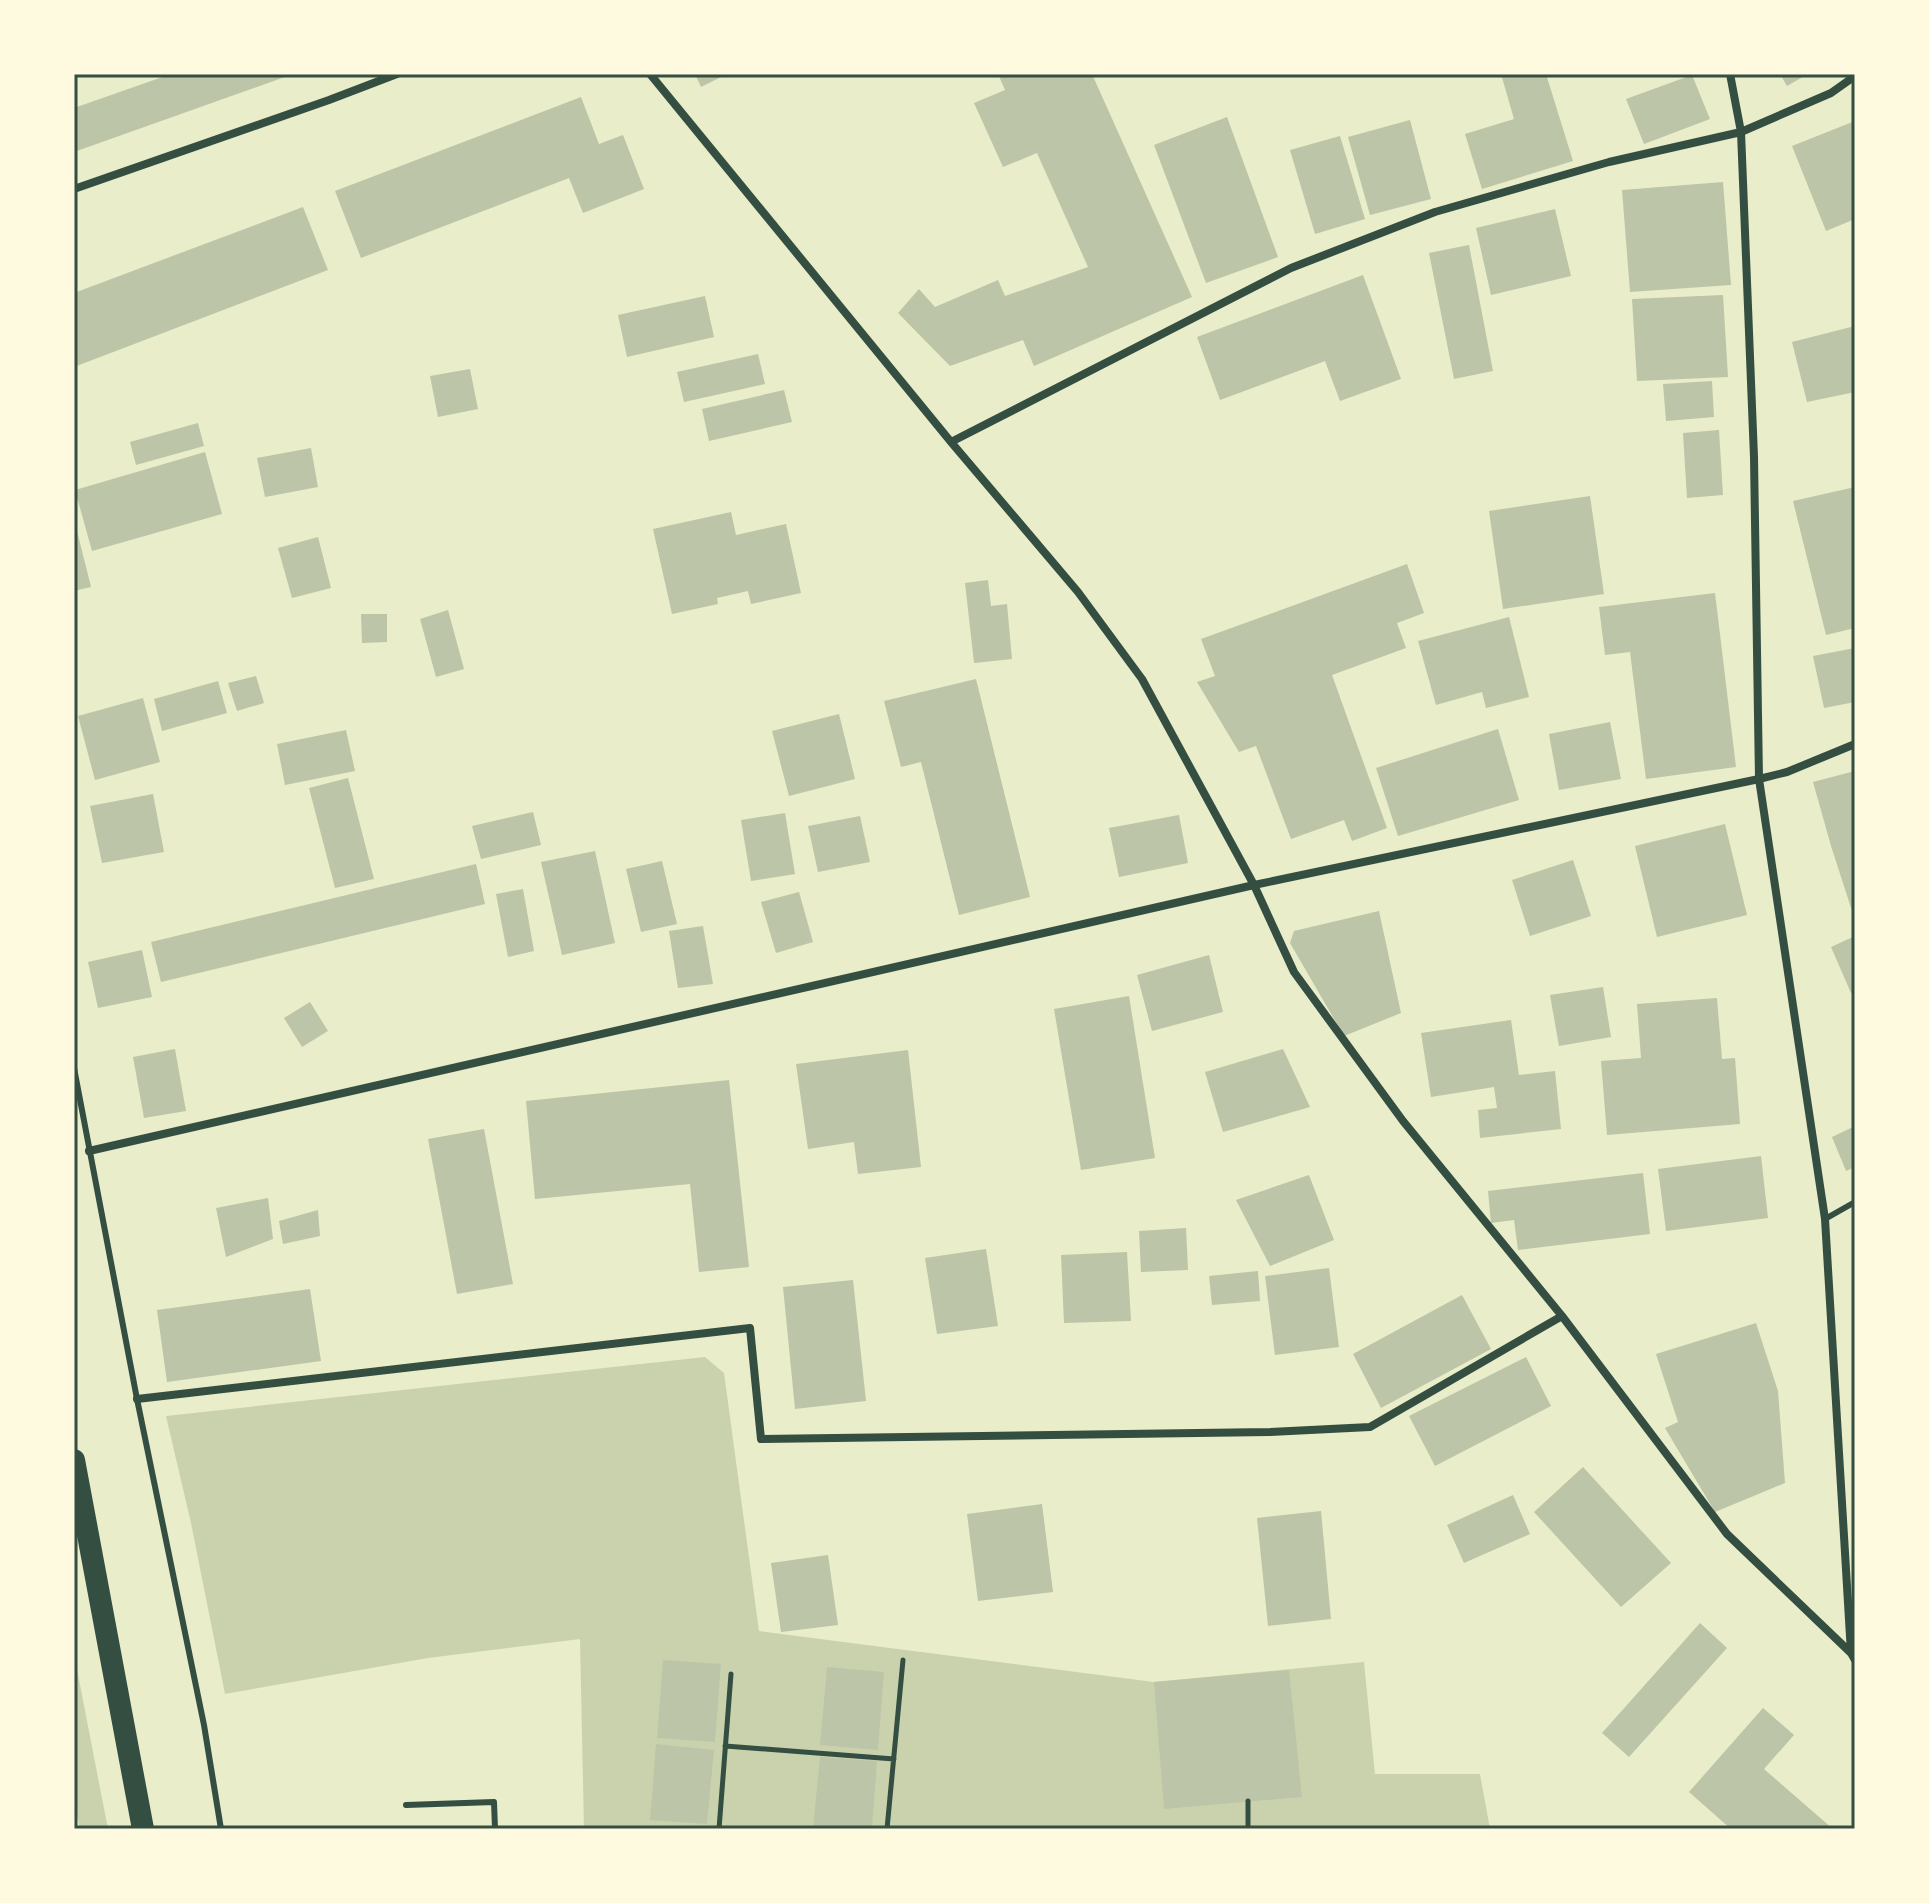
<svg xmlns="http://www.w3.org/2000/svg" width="1929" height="1903" font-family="Arial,sans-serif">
<rect width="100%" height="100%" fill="#e9edc9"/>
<path fill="#cad2ad" d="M 705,1357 L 724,1373 L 759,1631 L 1154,1682 L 1364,1662 L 1375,1774 L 1480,1774 L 1490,1829 L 584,1829 L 580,1639 L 428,1658 L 225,1694 L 191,1523 L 166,1416 Z
M 74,1654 L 108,1829 L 80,1829 L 74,1800 Z"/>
<path fill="#bcc5a7" d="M 171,74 L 284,74 L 285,77 L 74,152 L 74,108 Z
M 695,74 L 727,74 L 701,87 Z
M 998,74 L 1092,74 L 1192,297 L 1034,366 L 1023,340 L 950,366 L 898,313 L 919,289 L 935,307 L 998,280 L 1005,296 L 1088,267 L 1037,153 L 1003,167 L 974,103 L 1005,90 Z
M 1501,74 L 1546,74 L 1573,161 L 1482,189 L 1465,134 L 1514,119 Z
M 1780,74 L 1808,74 L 1787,86 Z
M 1692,75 L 1710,119 L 1644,144 L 1626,99 Z
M 581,97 L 599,144 L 623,135 L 644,189 L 583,213 L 569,178 L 361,258 L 335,191 Z
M 1227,117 L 1278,257 L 1206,283 L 1154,145 Z
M 1410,120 L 1431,199 L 1370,215 L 1348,137 Z
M 1855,121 L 1855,219 L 1826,231 L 1792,146 Z
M 1340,136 L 1365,219 L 1315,234 L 1290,150 Z
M 1723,182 L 1731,285 L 1630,292 L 1622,190 Z
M 303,207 L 328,270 L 74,367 L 74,293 Z
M 1555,209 L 1571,276 L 1491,295 L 1476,228 Z
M 1469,245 L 1493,371 L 1454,379 L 1429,253 Z
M 1363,275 L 1401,379 L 1340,401 L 1325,361 L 1220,400 L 1197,337 Z
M 1723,295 L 1728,377 L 1637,381 L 1632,299 Z
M 705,296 L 714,337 L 627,357 L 618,315 Z
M 1855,326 L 1855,392 L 1807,402 L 1792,342 Z
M 758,354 L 765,384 L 684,402 L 677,372 Z
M 470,369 L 478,409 L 438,417 L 430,376 Z
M 1712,381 L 1714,417 L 1666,421 L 1663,384 Z
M 784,390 L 792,422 L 709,441 L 702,409 Z
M 198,423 L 204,446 L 136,465 L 130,442 Z
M 1719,430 L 1723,495 L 1687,498 L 1683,433 Z
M 311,448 L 318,487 L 265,497 L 257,458 Z
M 205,452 L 222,514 L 92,551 L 75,490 Z
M 1855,487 L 1855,560 L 1853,560 L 1855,569 L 1855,628 L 1826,635 L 1793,501 Z
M 1590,496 L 1604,594 L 1503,609 L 1489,511 Z
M 731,512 L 736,535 L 786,524 L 801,593 L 751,604 L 748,591 L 717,598 L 718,604 L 672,614 L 653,529 Z
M 74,519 L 91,587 L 74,591 Z
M 318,537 L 331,588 L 292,598 L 278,548 Z
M 1407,564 L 1424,613 L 1397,623 L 1406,648 L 1332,675 L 1387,828 L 1352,841 L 1344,820 L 1291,839 L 1256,746 L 1239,752 L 1197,682 L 1215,676 L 1201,639 Z
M 988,580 L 991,606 L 1007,604 L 1012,659 L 974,663 L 965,583 Z
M 1715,593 L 1736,767 L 1646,779 L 1630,652 L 1605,655 L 1599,607 Z
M 448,610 L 464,669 L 436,677 L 420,619 Z
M 361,614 L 387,614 L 387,642 L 362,643 Z
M 1509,617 L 1529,697 L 1486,708 L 1482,692 L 1436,705 L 1418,641 Z
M 1855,648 L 1855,702 L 1824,708 L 1813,656 Z
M 256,676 L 264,703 L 237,711 L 228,683 Z
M 976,679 L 1030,897 L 959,915 L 921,762 L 901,767 L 884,701 Z
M 218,681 L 227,713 L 162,731 L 154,699 Z
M 143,698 L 160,762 L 95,780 L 78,716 Z
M 839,714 L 855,779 L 789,796 L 772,731 Z
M 1610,722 L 1621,779 L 1559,790 L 1549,734 Z
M 1498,729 L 1519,800 L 1398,836 L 1376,768 Z
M 346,730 L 355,771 L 285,785 L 277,744 Z
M 1855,771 L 1855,917 L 1854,917 L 1831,846 L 1813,782 Z
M 348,778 L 374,879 L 335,888 L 309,788 Z
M 153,794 L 164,852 L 102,863 L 90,806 Z
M 533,812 L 541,845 L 481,859 L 472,826 Z
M 785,813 L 795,874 L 751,881 L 741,820 Z
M 1179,815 L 1188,863 L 1119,877 L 1109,828 Z
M 860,816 L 870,862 L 818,872 L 808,826 Z
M 1725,824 L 1747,915 L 1657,937 L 1635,846 Z
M 595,851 L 615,943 L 562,955 L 541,862 Z
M 1573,860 L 1591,916 L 1530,936 L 1512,880 Z
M 662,861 L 677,924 L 641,932 L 626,869 Z
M 476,864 L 485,904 L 161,982 L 151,942 Z
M 523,889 L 534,951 L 508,957 L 496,894 Z
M 799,892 L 813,942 L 776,953 L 761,902 Z
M 1379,911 L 1401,1013 L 1344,1036 L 1290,943 L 1294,931 Z
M 703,926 L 713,984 L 678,988 L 669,931 Z
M 1855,936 L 1855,991 L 1851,993 L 1831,947 Z
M 142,950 L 152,997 L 98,1008 L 88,962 Z
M 1209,955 L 1223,1012 L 1152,1031 L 1137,975 Z
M 1603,987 L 1611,1037 L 1559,1046 L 1550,995 Z
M 1129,996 L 1155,1158 L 1081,1170 L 1054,1009 Z
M 1717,998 L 1722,1059 L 1735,1058 L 1740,1124 L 1607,1135 L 1601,1061 L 1641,1058 L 1637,1004 Z
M 310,1002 L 328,1031 L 302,1047 L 284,1018 Z
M 1511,1020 L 1519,1075 L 1555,1071 L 1561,1129 L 1480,1138 L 1478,1110 L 1497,1108 L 1494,1087 L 1431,1097 L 1421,1033 Z
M 175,1049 L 186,1111 L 144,1118 L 133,1057 Z
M 1283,1049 L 1310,1107 L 1223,1132 L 1205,1072 Z
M 908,1050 L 921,1167 L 858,1174 L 854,1142 L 808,1149 L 796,1064 Z
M 729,1080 L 749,1267 L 699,1272 L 690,1184 L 535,1199 L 526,1101 Z
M 1855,1126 L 1855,1167 L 1846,1171 L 1832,1137 Z
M 484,1129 L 513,1284 L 457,1294 L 428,1139 Z
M 1761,1156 L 1768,1218 L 1666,1231 L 1658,1169 Z
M 1643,1173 L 1650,1234 L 1518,1250 L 1514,1220 L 1491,1223 L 1488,1191 Z
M 1309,1175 L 1334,1240 L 1270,1266 L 1236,1200 Z
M 268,1198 L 273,1239 L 226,1257 L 216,1208 Z
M 318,1210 L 320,1236 L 283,1244 L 279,1221 Z
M 1186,1228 L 1188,1270 L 1141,1272 L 1139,1231 Z
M 986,1249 L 998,1326 L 937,1334 L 925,1258 Z
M 1127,1252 L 1131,1321 L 1064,1323 L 1061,1255 Z
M 1329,1268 L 1339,1347 L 1275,1355 L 1265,1276 Z
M 1258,1271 L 1260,1301 L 1212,1305 L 1209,1276 Z
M 853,1280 L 866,1401 L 795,1409 L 783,1287 Z
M 310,1289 L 321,1361 L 167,1382 L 157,1310 Z
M 1462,1295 L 1491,1349 L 1381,1408 L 1353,1354 Z
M 1756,1323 L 1778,1391 L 1785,1483 L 1715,1512 L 1665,1428 L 1678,1422 L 1656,1354 Z
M 1526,1357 L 1551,1406 L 1435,1466 L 1409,1416 Z
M 1583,1467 L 1671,1563 L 1621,1607 L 1534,1512 Z
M 1513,1495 L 1530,1534 L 1464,1563 L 1447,1525 Z
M 1042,1504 L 1053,1592 L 978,1601 L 967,1514 Z
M 1321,1511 L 1331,1619 L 1268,1626 L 1257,1518 Z
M 828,1555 L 838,1625 L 781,1632 L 771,1563 Z
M 1700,1623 L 1727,1648 L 1629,1757 L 1602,1733 Z
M 663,1660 L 721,1664 L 715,1742 L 657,1738 Z
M 827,1667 L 884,1672 L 878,1750 L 820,1745 Z
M 1289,1670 L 1302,1797 L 1164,1809 L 1154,1682 Z
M 1763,1708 L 1794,1735 L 1764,1769 L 1833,1829 L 1731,1829 L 1689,1792 Z
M 656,1744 L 714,1750 L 707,1824 L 650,1820 Z
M 820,1757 L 877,1761 L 872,1829 L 813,1829 Z"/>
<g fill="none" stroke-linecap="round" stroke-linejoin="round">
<path stroke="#344e41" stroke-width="5" d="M 725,1746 L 894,1759
M 719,1829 L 731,1674
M 887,1829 L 903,1660
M 1248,1829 L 1248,1801"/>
<path stroke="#344e41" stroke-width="6" d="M 74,1068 L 137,1399 L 204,1725 L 221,1829
M 1825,1219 L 1855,1202
M 406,1805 L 494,1802 L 495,1829"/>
<path stroke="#344e41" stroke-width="8" d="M 650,74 L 951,442 L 1078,592 L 1142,679 L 1254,885 L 1294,972 L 1403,1121 L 1562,1316 L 1727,1534 L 1851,1653 L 1855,1660
M 1730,74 L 1741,132 L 1754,457 L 1759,779 L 1825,1219 L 1851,1653
M 74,189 L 329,100 L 397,74
M 951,442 L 1291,268 L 1435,212 L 1609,162 L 1741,132 L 1831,93 L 1855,76
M 89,1151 L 1254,885 L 1759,779 L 1787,772 L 1855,744
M 137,1399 L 750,1328 L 761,1439 L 1270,1432 L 1370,1427 L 1562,1316"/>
<path stroke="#344e41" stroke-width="22" d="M 74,1460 L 143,1829"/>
</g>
<rect width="1929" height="1903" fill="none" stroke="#fefae0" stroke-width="152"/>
<rect x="76" y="76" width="1777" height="1751" fill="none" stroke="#344e41" stroke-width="3"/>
</svg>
